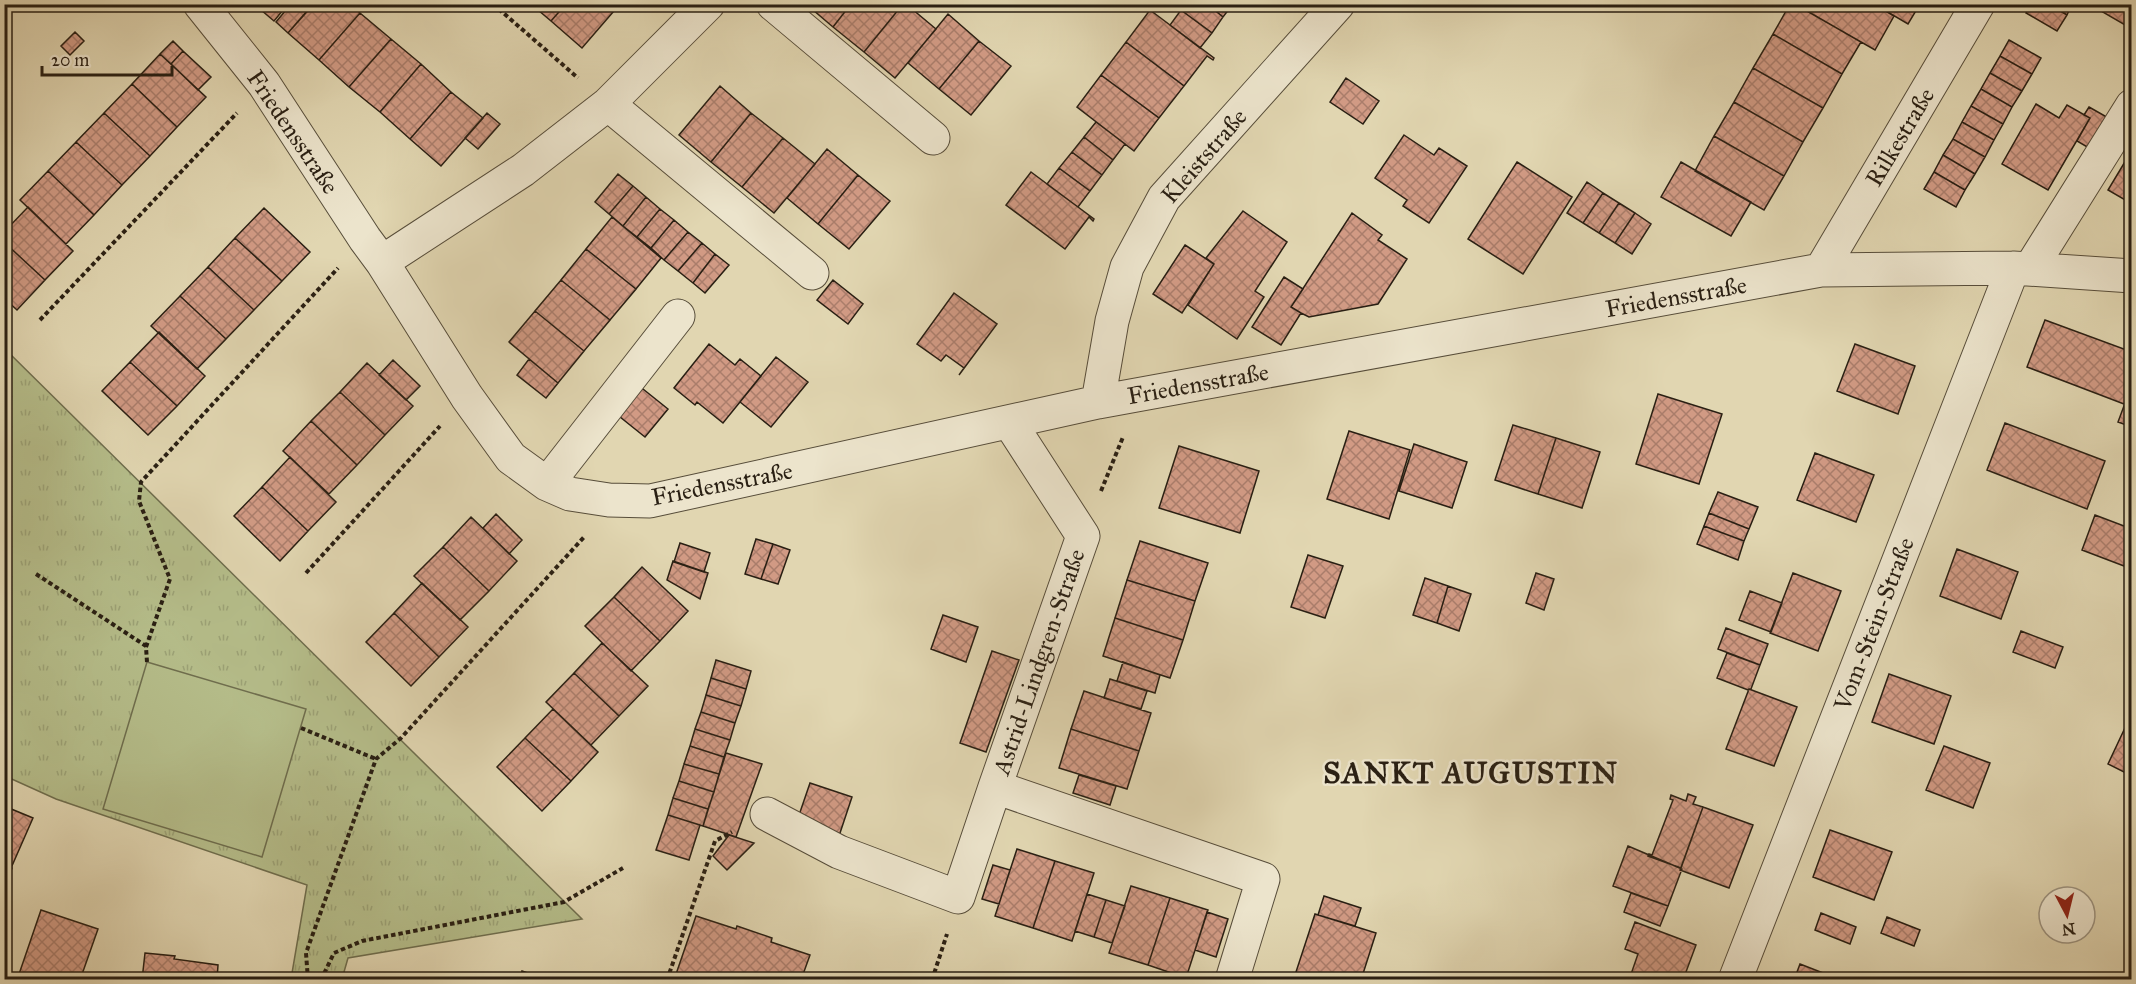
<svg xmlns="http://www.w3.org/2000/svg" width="2136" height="984" font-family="'IM FELL Great Primer',serif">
<defs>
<pattern id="grass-tufts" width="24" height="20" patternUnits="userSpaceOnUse" patternTransform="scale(1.5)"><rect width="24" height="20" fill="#b5bd8a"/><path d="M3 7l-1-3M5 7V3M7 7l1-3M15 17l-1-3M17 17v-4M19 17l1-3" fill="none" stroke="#9ca276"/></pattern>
<pattern id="building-cross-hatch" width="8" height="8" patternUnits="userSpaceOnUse" patternTransform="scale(1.5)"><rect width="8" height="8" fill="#d19a84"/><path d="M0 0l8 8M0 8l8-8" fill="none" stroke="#aa7d6b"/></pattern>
</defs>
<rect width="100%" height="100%" fill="#e1d6b1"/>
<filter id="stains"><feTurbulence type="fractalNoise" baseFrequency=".00333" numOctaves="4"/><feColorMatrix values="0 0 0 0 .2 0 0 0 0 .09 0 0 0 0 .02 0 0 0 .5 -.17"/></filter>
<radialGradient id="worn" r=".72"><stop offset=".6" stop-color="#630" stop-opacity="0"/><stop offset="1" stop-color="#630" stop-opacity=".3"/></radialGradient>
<path fill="url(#grass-tufts)" stroke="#6f6e4e" stroke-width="1.5" d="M 4,348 L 582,919 L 348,958 L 342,979 L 291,979 L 307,885 L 56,799 L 5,776 Z"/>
<path fill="#b5bd8a" stroke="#6f6e4e" stroke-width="1.5" d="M 147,662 L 306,709 L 262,857 L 103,809 Z"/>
<path fill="url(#building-cross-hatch)" stroke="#291f13" stroke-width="1.5" d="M 266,4 L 288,4 L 274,21 L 261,10 Z
M 291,4 L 312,6 L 288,33 L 276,22 Z
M 313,4 L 351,4 L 360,13 L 319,60 L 288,33 Z
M 531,4 L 566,4 L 551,21 Z
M 566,4 L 620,4 L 582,48 L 551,21 Z
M 806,4 L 851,4 L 833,27 Z
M 851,4 L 903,4 L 864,52 L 833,27 Z
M 903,4 L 906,4 L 936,29 L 895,78 L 864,52 Z
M 1185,4 L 1207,4 L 1223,17 L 1212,33 L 1181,10 Z
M 1207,4 L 1233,4 L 1223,17 Z
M 1790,4 L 1795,4 L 1861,42 L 1842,74 L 1773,34 Z
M 1809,4 L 1874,4 L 1894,16 L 1875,50 L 1805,10 Z
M 1874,4 L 1920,4 L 1908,24 Z
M 2031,4 L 2049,4 L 2067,15 L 2057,31 L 2026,13 Z
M 2049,4 L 2072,4 L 2067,15 Z
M 2095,4 L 2132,4 L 2132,29 L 2094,7 Z
M 1150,10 L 1214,58 L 1213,60 L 1207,56 L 1184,86 L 1126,42 Z
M 1181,10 L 1212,33 L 1200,48 L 1170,25 Z
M 360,13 L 391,39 L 349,87 L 319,60 Z
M 948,14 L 979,41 L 939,89 L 908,63 Z
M 75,32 L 84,41 L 70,55 L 61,46 Z
M 1773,34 L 1842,74 L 1823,108 L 1753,68 Z
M 391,39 L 421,64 L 380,112 L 349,87 Z
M 2009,40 L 2041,58 L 2032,74 L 2000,56 Z
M 173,41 L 183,51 L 171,64 L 160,54 Z
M 979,41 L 1011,66 L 971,115 L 939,89 Z
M 1126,42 L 1184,86 L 1159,118 L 1101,75 Z
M 183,51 L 211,77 L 198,90 L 171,64 Z
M 160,54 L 206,97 L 177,127 L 132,84 Z
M 2000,56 L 2032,74 L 2022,91 L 1990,73 Z
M 421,64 L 451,92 L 410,139 L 380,112 Z
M 1753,68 L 1823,108 L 1803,142 L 1734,102 Z
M 1990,73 L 2022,91 L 2012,107 L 1981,89 Z
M 1101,75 L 1159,118 L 1134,151 L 1077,107 Z
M 1346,78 L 1379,101 L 1363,124 L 1330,102 Z
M 132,84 L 177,127 L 150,156 L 104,113 Z
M 720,86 L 751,113 L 711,162 L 679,135 Z
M 1981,89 L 2012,107 L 2003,124 L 1971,106 Z
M 451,92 L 483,118 L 441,166 L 410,139 Z
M 1734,102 L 1803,142 L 1784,176 L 1714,136 Z
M 2036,104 L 2059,118 L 2067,105 L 2090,118 L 2048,190 L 2002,164 Z
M 1971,106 L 2003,124 L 1994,140 L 1962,122 Z
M 2089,107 L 2112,120 L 2094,151 L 2077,141 L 2090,118 L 2084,115 Z
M 104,113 L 150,156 L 122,185 L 76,142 Z
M 487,113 L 500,124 L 478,149 L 465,138 Z
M 751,113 L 783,138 L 742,187 L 711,162 Z
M 1096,122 L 1125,144 L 1113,160 L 1084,137 Z
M 1962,122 L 1994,140 L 1985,157 L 1953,139 Z
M 1404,135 L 1434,155 L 1439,148 L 1467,166 L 1429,223 L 1403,206 L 1407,200 L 1375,178 Z
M 1714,136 L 1784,176 L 1764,210 L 1695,171 Z
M 1084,137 L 1113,160 L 1102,175 L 1072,152 Z
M 783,138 L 815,164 L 774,213 L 742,187 Z
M 1953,139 L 1985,157 L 1975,174 L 1943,155 Z
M 76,142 L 122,185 L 94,215 L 48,171 Z
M 827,149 L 858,175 L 818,224 L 787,198 Z
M 2132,150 L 2132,204 L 2108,190 Z
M 1072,152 L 1102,175 L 1090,191 L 1059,168 Z
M 1943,155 L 1975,174 L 1965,190 L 1934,172 Z
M 1517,162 L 1572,197 L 1523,274 L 1468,239 Z
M 1681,162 L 1751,202 L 1731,236 L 1661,197 Z
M 1059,168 L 1090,191 L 1078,207 L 1047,184 Z
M 48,171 L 94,215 L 66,244 L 20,200 Z
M 1031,172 L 1094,219 L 1093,221 L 1089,217 L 1065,249 L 1006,205 Z
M 1934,172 L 1965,190 L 1956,207 L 1924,189 Z
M 618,174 L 633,186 L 609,214 L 595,202 Z
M 858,175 L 890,201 L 849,249 L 818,224 Z
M 1587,182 L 1603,193 L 1583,223 L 1567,213 Z
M 633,186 L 646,197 L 623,226 L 609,214 Z
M 1603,193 L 1619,203 L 1599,233 L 1583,223 Z
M 646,197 L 660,209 L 637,237 L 623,226 Z
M 1619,203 L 1635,213 L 1615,243 L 1599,233 Z
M 28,207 L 73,251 L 45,280 L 4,242 L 4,232 Z
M 264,208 L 310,252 L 282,281 L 235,238 Z
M 660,209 L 674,220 L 651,248 L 637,237 Z
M 1243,211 L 1287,242 L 1255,291 L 1264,297 L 1237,339 L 1188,305 L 1214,264 L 1206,258 Z
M 1352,213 L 1382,235 L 1378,240 L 1407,259 L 1378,304 L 1309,317 L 1301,313 L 1291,307 Z
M 1635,213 L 1651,224 L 1632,254 L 1615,243 Z
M 612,217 L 661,258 L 636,289 L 586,249 Z
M 674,220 L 688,232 L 664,260 L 651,248 Z
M 688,232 L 702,243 L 678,271 L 664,260 Z
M 235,238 L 282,281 L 254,310 L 208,267 Z
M 4,242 L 45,280 L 17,310 L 4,298 Z
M 702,243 L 715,254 L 693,283 L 678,271 Z
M 1185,245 L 1214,264 L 1182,313 L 1153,294 Z
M 586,249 L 636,289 L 610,320 L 561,280 Z
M 715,254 L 729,265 L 705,293 L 693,283 Z
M 208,267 L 254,310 L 226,339 L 180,296 Z
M 1284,277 L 1303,289 L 1291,307 L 1301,313 L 1281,345 L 1252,327 Z
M 561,280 L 610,320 L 584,351 L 535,311 Z
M 833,280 L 863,304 L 848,324 L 817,300 Z
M 954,293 L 997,324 L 959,375 L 964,368 L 946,355 L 941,361 L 917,344 Z
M 180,296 L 226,339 L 197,369 L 151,326 Z
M 535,311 L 584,351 L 558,383 L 509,342 Z
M 2045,320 L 2132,352 L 2132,385 L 2124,404 L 2027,367 Z
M 159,332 L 205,376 L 177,406 L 130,362 Z
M 709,344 L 735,365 L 740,359 L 761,376 L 723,423 L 697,402 L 695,405 L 674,388 Z
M 1855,344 L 1915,366 L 1898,414 L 1837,391 Z
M 776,357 L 808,382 L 771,427 L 740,402 Z
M 529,359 L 558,383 L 546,398 L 517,375 Z
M 393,360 L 420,386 L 406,400 L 379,375 Z
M 130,362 L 177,406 L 148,435 L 102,391 Z
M 367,363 L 413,406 L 385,435 L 340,392 Z
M 638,385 L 668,409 L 645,437 L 615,413 Z
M 2131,387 L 2132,387 L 2132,427 L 2118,422 Z
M 340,392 L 385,435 L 357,465 L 311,421 Z
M 1658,394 L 1722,414 L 1699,484 L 1636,464 Z
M 311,421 L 357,465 L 329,494 L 283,451 Z
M 2005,423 L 2105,461 L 2087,509 L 1987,470 Z
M 1513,425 L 1556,438 L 1538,494 L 1495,480 Z
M 1349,431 L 1410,450 L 1389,519 L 1327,499 Z
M 1556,438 L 1600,452 L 1582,508 L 1538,494 Z
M 1414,444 L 1467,462 L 1452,508 L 1399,491 Z
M 1179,446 L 1259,471 L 1240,533 L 1159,508 Z
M 1815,453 L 1874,475 L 1856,522 L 1797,500 Z
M 290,457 L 336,502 L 308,531 L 262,487 Z
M 262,487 L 308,531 L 280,561 L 234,516 Z
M 1718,492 L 1758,507 L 1749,529 L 1709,513 Z
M 1709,513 L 1749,529 L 1744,541 L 1704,526 Z
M 496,514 L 522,540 L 509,554 L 483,528 Z
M 2095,515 L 2132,529 L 2132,547 L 2124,566 L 2082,550 Z
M 471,517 L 517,561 L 489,591 L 443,547 Z
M 1704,526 L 1744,541 L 1738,560 L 1697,544 Z
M 756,539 L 773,544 L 761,579 L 745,574 Z
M 1140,541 L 1208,563 L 1195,601 L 1127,580 Z
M 680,543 L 710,553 L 704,572 L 674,562 Z
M 773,544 L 790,550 L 778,584 L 761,579 Z
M 443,547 L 489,591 L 460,620 L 414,576 Z
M 1957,549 L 2018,572 L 2001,619 L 1940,596 Z
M 1308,555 L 1343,566 L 1325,618 L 1291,607 Z
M 673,561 L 708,573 L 700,599 L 667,580 Z
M 642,567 L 688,611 L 660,641 L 614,597 Z
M 1536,573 L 1554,579 L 1544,610 L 1526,603 Z
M 1793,573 L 1841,591 L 1818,651 L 1770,633 Z
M 1425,578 L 1448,586 L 1437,623 L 1413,615 Z
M 1127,580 L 1195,601 L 1183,640 L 1115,618 Z
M 422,583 L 468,627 L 439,657 L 394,613 Z
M 1448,586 L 1471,594 L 1459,631 L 1437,623 Z
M 1750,591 L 1782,603 L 1771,632 L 1739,620 Z
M 614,597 L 660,641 L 631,671 L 585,626 Z
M 394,613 L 439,657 L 411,686 L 366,642 Z
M 943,615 L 978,627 L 966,662 L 931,649 Z
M 1115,618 L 1183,640 L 1170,678 L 1103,656 Z
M 1726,628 L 1768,644 L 1760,665 L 1718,649 Z
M 2021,631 L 2063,647 L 2055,668 L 2013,652 Z
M 602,643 L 648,686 L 619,716 L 574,673 Z
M 992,651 L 1019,660 L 986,752 L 960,743 Z
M 1727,653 L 1760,665 L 1751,689 L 1748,690 L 1717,678 Z
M 716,660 L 751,671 L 746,689 L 711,678 Z
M 1123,662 L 1160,675 L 1155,693 L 1117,681 Z
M 574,673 L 619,716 L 591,745 L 546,702 Z
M 1889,674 L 1951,696 L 1934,744 L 1872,722 Z
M 711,678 L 746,689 L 741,706 L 706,695 Z
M 1110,679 L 1147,691 L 1141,709 L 1104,698 Z
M 1749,689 L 1797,707 L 1774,766 L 1726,749 Z
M 1084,691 L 1151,713 L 1139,751 L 1071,729 Z
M 706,695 L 741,706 L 735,723 L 701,712 Z
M 553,709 L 598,752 L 571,781 L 525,738 Z
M 701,712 L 735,723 L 730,740 L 695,729 Z
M 2131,715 L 2132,761 L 2126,773 L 2108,764 Z
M 695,729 L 730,740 L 724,757 L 690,746 Z
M 1071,729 L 1139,751 L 1127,789 L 1059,768 Z
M 525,738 L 571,781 L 542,811 L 497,767 Z
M 690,746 L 724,757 L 719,774 L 684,764 Z
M 1944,746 L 1990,763 L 1973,808 L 1926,790 Z
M 726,753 L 762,764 L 736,837 L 703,826 Z
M 684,764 L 719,774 L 714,792 L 679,781 Z
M 1079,775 L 1116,786 L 1110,805 L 1073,793 Z
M 679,781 L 714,792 L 708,809 L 673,798 Z
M 810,783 L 852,797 L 839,836 L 797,821 Z
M 1688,794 L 1696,797 L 1693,804 L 1703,807 L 1681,868 L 1648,856 L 1649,854 L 1652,855 L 1673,800 L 1670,799 L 1671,795 L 1686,801 Z
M 673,798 L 708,809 L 703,826 L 668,815 Z
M 4,806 L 33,818 L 11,868 L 4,866 Z
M 1703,807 L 1753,825 L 1729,888 L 1680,870 Z
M 668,815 L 700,825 L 689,860 L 656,850 Z
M 1830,830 L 1892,852 L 1874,900 L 1813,877 Z
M 729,835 L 754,843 L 727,870 L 713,856 Z
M 1628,846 L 1682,869 L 1668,906 L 1613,886 Z
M 1017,849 L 1055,861 L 1033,928 L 995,916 Z
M 1055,861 L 1094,873 L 1072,941 L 1033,928 Z
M 993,865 L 1010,870 L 999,904 L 982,899 Z
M 4,866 L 12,868 L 4,890 Z
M 1131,886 L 1170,898 L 1148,965 L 1109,953 Z
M 1631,893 L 1668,906 L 1660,926 L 1624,912 Z
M 1087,894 L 1106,900 L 1094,937 L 1075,931 Z
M 1324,896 L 1361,908 L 1355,926 L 1318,915 Z
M 1170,898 L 1208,910 L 1186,978 L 1148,965 Z
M 1106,900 L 1125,906 L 1112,943 L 1094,937 Z
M 41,910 L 98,929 L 80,980 L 17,980 Z
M 1207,912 L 1228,919 L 1216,957 L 1195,950 Z
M 1821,913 L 1856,927 L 1850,944 L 1815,930 Z
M 1315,914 L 1376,933 L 1361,980 L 1299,980 L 1294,978 Z
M 696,916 L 736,929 L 737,926 L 772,938 L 771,942 L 810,955 L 801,980 L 674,980 Z
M 1887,917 L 1920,930 L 1914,946 L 1881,933 Z
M 1635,922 L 1696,945 L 1683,980 L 1629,980 L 1638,954 L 1625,949 Z
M 145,953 L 175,956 L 174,959 L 218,965 L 217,980 L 142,980 Z
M 1800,964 L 1841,980 L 1794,980 Z
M 2130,967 L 2132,980 L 2122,979 Z
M 522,971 L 547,980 L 520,980 Z"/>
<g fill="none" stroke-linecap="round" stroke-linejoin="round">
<defs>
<path id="minor" d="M 200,4 L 264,84 L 365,239 L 382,262 L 467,397 L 511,458 L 547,484 L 570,494 L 609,500 L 650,501 L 1098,402 L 1821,270 L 2013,268 L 2132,276
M 773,4 L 933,138
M 608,104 L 812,273
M 382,262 L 523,170 L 608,104 L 708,4
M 2030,269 L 2132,106
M 1821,270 L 1978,4
M 1098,402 L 1112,321 L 1127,267 L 1164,198 L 1338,4
M 1010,423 L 1083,536 L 995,787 L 1263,879 L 1232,980
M 547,484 L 678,316
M 767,814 L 839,852 L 958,897 L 995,787
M 1735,980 L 2013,268"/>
</defs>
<use href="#minor" stroke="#574d3a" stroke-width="35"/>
<path stroke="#291f13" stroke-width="4" stroke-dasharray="4.5 3" stroke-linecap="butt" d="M 493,4 L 578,78
M 40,320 L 237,113
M 1101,491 L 1123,437
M 306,573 L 440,426
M 36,574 L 146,646
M 147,662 L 146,647 L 170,579 L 139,501 L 141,482 L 338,268
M 301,728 L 376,759
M 308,980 L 306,953 L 376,759 L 401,738 L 585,536
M 321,980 L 334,953 L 362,941 L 564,902 L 623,868
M 667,980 L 715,841 L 732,832
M 932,980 L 947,934"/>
<use href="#minor" stroke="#ece4cc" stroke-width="33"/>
</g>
<g text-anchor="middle" stroke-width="5" stroke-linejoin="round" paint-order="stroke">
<g font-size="24" fill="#291f13" stroke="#ece4cc">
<text transform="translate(293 132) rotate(56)" y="8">Friedensstraße</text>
<text transform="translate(1900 137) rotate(-59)" y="8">Rilkestraße</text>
<text transform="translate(1204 156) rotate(-49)" y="8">Kleiststraße</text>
<text transform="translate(1676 297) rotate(-10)" y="8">Friedensstraße</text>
<text transform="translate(1198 384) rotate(-10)" y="8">Friedensstraße</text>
<text transform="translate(722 484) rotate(-11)" y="8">Friedensstraße</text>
<text transform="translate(1874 624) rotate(-69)" y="8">Vom-Stein-Straße</text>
<text transform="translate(1039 662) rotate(-71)" y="8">Astrid-Lindgren-Straße</text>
</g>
<g font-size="30" font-weight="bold" letter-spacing="1.5" fill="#291f13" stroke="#ece4cc">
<text x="1471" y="783">SANKT AUGUSTIN</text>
</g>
</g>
<rect width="2136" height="984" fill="none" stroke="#e1d6b1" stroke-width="24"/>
<rect x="6" y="6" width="2124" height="972" fill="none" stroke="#291f13" stroke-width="3"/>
<rect x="12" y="12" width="2112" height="960" fill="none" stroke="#291f13" stroke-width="1.5"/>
<g transform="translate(2067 915) rotate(173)"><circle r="28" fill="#ece4cc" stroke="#9e9582" stroke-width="1.5"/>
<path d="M0-4.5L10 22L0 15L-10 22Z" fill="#8f2418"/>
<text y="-9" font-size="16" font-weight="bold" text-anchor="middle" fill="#291f13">N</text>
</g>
<path d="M42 66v9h130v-9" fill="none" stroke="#291f13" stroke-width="3"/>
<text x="51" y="66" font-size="18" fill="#291f13" stroke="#ece4cc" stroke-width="4.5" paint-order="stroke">20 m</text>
<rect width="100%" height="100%" filter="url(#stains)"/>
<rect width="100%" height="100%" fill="url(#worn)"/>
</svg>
